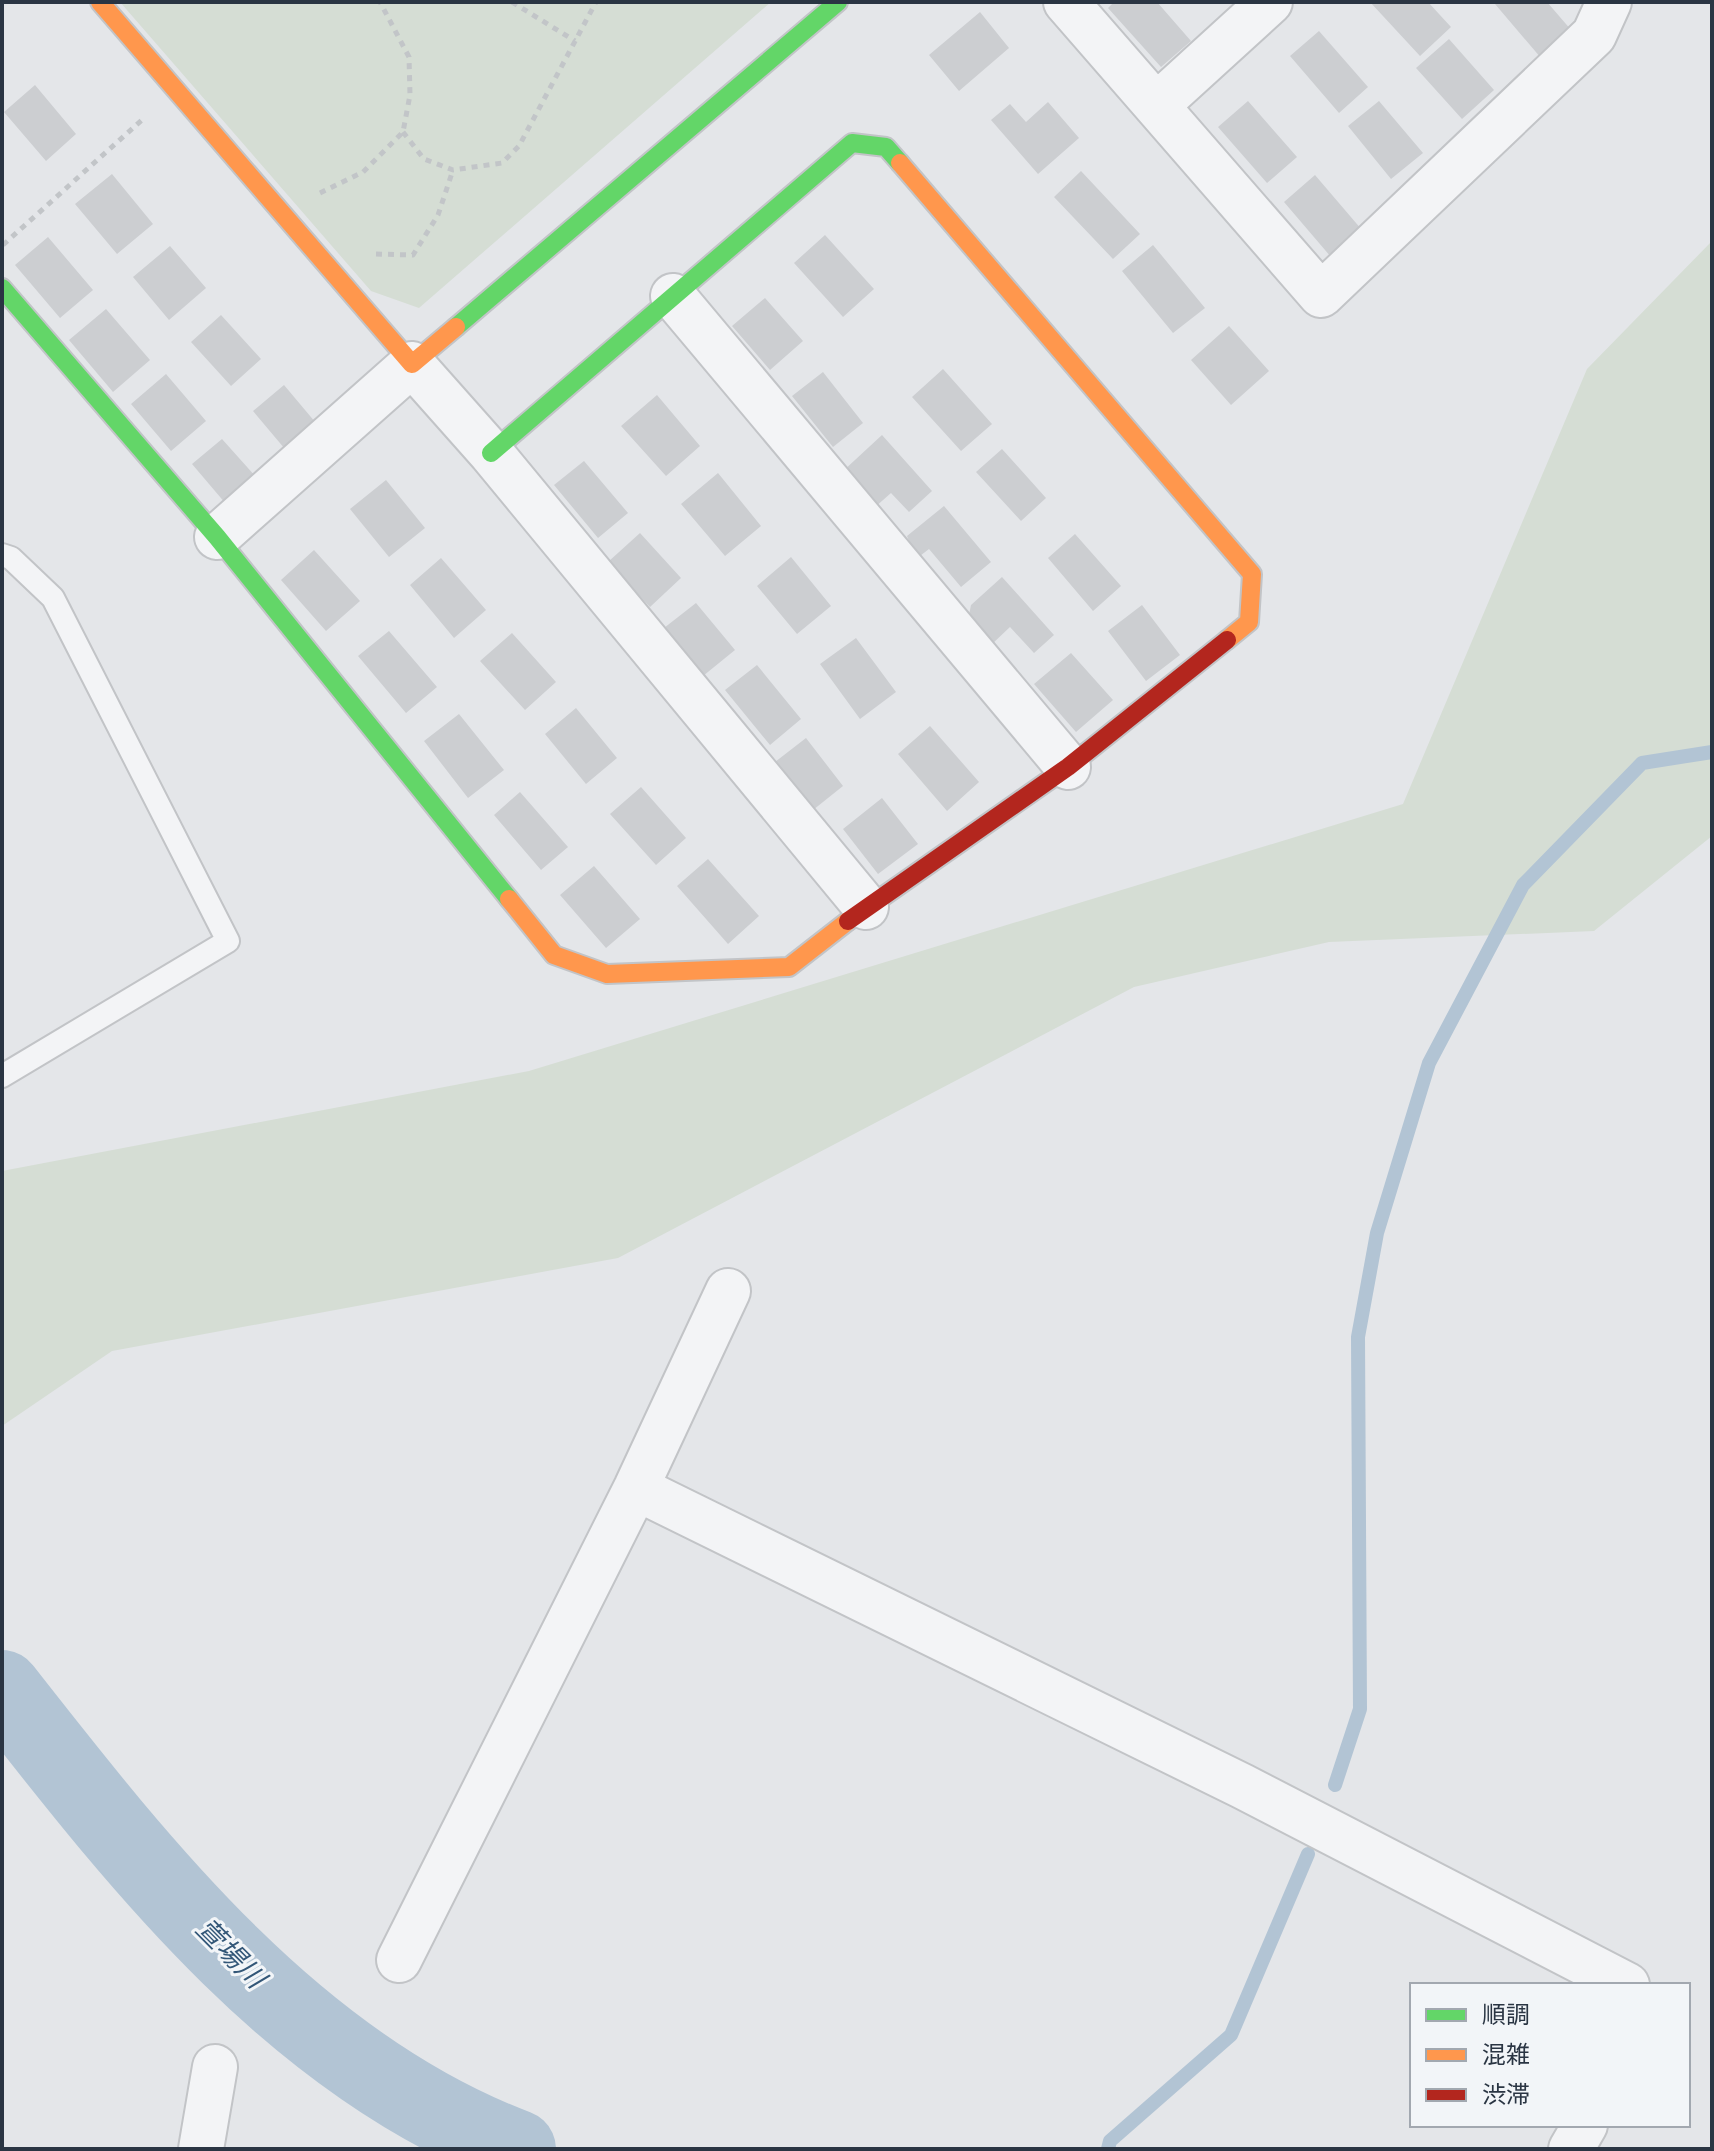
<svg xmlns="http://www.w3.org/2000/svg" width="1714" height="2151" font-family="'Nunito Sans','Noto Sans JP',sans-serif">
<rect width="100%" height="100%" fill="#e4e6e9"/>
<path fill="#d5ddd4" d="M 120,2 L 771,2 L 419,308 L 371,291 Z
M 1712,241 L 1712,836 L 1594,931 L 1329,942 L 1134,987 L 618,1258 L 112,1351 L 2,1426 L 2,1171 L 529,1071 L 1403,804 L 1587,369 Z"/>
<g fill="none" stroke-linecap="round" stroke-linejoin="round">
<path stroke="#b2c4d4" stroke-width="14" d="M 1335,1785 L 1360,1709 L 1358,1337 L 1377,1233 L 1429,1063 L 1523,885 L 1642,763 L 1712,752
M 1108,2149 L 1110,2141 L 1231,2035 L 1308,1854"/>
<path stroke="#b2c4d4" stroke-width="78" d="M 2,1689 C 143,1869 297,2066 517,2149"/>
</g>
<path fill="#ccced1" d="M 1114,2 L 1157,2 L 1191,41 L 1161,67 L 1108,8 Z
M 1370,2 L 1428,2 L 1451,27 L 1420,56 Z
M 1497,2 L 1547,2 L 1572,31 L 1541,58 L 1495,4 Z
M 980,12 L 1009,48 L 959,91 L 929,55 Z
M 1319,31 L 1368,87 L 1339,113 L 1290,56 Z
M 1449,39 L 1494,90 L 1462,119 L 1416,68 Z
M 35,85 L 76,134 L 46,161 L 4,112 Z
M 1248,101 L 1297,157 L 1267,183 L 1218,127 Z
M 1379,101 L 1423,153 L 1391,179 L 1348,126 Z
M 1048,102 L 1079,138 L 1038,174 L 991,120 L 1010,104 L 1026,122 Z
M 1081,171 L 1140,234 L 1113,259 L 1054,197 Z
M 112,174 L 153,224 L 117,254 L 75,204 Z
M 1315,175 L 1362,230 L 1331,257 L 1284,202 Z
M 825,235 L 874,289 L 843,317 L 794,263 Z
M 48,237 L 93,290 L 60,318 L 15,265 Z
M 1153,245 L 1205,308 L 1173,333 L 1122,271 Z
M 170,246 L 206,288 L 169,320 L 133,277 Z
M 765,298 L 803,341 L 770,370 L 732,326 Z
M 106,309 L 150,360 L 113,392 L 69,340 Z
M 221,315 L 261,359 L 231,386 L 191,342 Z
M 1229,326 L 1269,371 L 1231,405 L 1191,360 Z
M 943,369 L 992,424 L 961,451 L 912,397 Z
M 823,372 L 863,423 L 833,447 L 792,396 Z
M 166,374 L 206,421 L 171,451 L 131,404 Z
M 284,385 L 321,429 L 290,455 L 253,411 Z
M 657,395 L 700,446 L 666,476 L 621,426 Z
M 882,435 L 932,491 L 909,512 L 891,493 L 874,508 L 842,472 Z
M 222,439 L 257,478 L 226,504 L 192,464 Z
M 1002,449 L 1046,498 L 1021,521 L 976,472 Z
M 584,461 L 628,513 L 598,538 L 554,485 Z
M 718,473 L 761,526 L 725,556 L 681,504 Z
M 386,480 L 425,528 L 389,557 L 350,509 Z
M 944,506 L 991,562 L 961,587 L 929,549 L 916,559 L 907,536 Z
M 640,533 L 681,578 L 650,607 L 608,562 Z
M 1075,534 L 1121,586 L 1093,611 L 1048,558 Z
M 314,550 L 360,601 L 326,631 L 281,580 Z
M 791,557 L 831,606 L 797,634 L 757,586 Z
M 441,558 L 486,610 L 454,638 L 410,585 Z
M 1002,577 L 1054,635 L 1034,653 L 1010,627 L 991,645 L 968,620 L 971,605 Z
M 696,603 L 735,650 L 703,676 L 664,628 Z
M 1142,605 L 1180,655 L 1146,681 L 1108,631 Z
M 389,631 L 437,687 L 406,713 L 358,656 Z
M 512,633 L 556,682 L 525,710 L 480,661 Z
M 856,638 L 896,692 L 860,719 L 820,664 Z
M 1071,653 L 1113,700 L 1076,732 L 1034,684 Z
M 757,665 L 801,719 L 770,745 L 725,690 Z
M 576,708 L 617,758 L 586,784 L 545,734 Z
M 459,714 L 504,770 L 468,798 L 424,741 Z
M 930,726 L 979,782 L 947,811 L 898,754 Z
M 806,738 L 843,786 L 813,810 L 775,762 Z
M 641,787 L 686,838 L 656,865 L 610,814 Z
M 520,792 L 568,847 L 541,870 L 494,815 Z
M 882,798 L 918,844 L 878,874 L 843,829 Z
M 708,859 L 759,916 L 728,944 L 677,886 Z
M 594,866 L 640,919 L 606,948 L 560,895 Z"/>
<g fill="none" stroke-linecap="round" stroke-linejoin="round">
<defs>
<path id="lane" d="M 2,555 L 11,558 L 53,598 L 228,941 L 2,1076"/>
<path id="street" d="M 1066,2 L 1321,295 L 1594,35 L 1609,2
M 1157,105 L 1270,2
M 673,296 L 1068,767
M 217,537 L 412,364 L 491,453 L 866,907
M 636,1488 L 1242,1786 L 1627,1985
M 399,1960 L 636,1488 L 728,1291
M 201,2149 L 215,2067
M 1571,2149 L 1585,2125"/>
<path id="fast" d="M 2,288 L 217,537 L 509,899
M 456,327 L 838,2
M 491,453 L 852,143 L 886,147 L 900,163"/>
<path id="slow" d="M 100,2 L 412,364 L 456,327
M 900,163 L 1252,574 L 1249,622 L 1227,640
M 509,899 L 554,955 L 607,974 L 789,967 L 848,921"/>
<path id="jam" d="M 848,921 L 1068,767 L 1227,640"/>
</defs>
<use href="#lane" stroke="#c2c4c7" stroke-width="26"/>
<use href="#street" stroke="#c2c4c7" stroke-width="48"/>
<use href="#fast" stroke="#c2c4c7" stroke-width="22"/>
<use href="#slow" stroke="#c2c4c7" stroke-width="22"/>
<use href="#jam" stroke="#c2c4c7" stroke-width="22"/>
<path stroke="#c2c5c8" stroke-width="5" stroke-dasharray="6 6" stroke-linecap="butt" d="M 512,2 L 575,41
M 403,132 L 424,159 L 453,170 L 502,163 L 519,146 L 596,2
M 320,193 L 363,172 L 403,132 L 410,95 L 409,57 L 380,2
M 3,245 L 144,118
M 376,254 L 413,255 L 438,215 L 453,170"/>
<use href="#lane" stroke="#f3f4f6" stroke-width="22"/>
<use href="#street" stroke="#f3f4f6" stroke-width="44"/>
<use href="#fast" stroke="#63d668" stroke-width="18"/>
<use href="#slow" stroke="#ff974d" stroke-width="18"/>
<use href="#jam" stroke="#b3261e" stroke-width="18"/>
</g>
<g text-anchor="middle" stroke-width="6" stroke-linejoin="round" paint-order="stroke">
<g font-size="28" font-style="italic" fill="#335778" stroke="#f2f5f8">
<text transform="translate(231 1953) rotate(45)" y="10">萱場川</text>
</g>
</g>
<rect width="1714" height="2151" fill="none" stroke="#2a3543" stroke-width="8"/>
<rect x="1410" y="1983" width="280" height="144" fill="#f2f5f8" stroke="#a2a8b0" stroke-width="2"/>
<rect x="1426" y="2009" width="40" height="12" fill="#63d668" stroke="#a2a8b0" stroke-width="2"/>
<text x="1482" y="2023" font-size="24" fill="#2a3543">順調</text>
<rect x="1426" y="2049" width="40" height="12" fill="#ff974d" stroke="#a2a8b0" stroke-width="2"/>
<text x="1482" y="2063" font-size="24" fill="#2a3543">混雑</text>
<rect x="1426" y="2089" width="40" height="12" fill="#b3261e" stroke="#a2a8b0" stroke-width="2"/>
<text x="1482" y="2103" font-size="24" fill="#2a3543">渋滞</text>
</svg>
